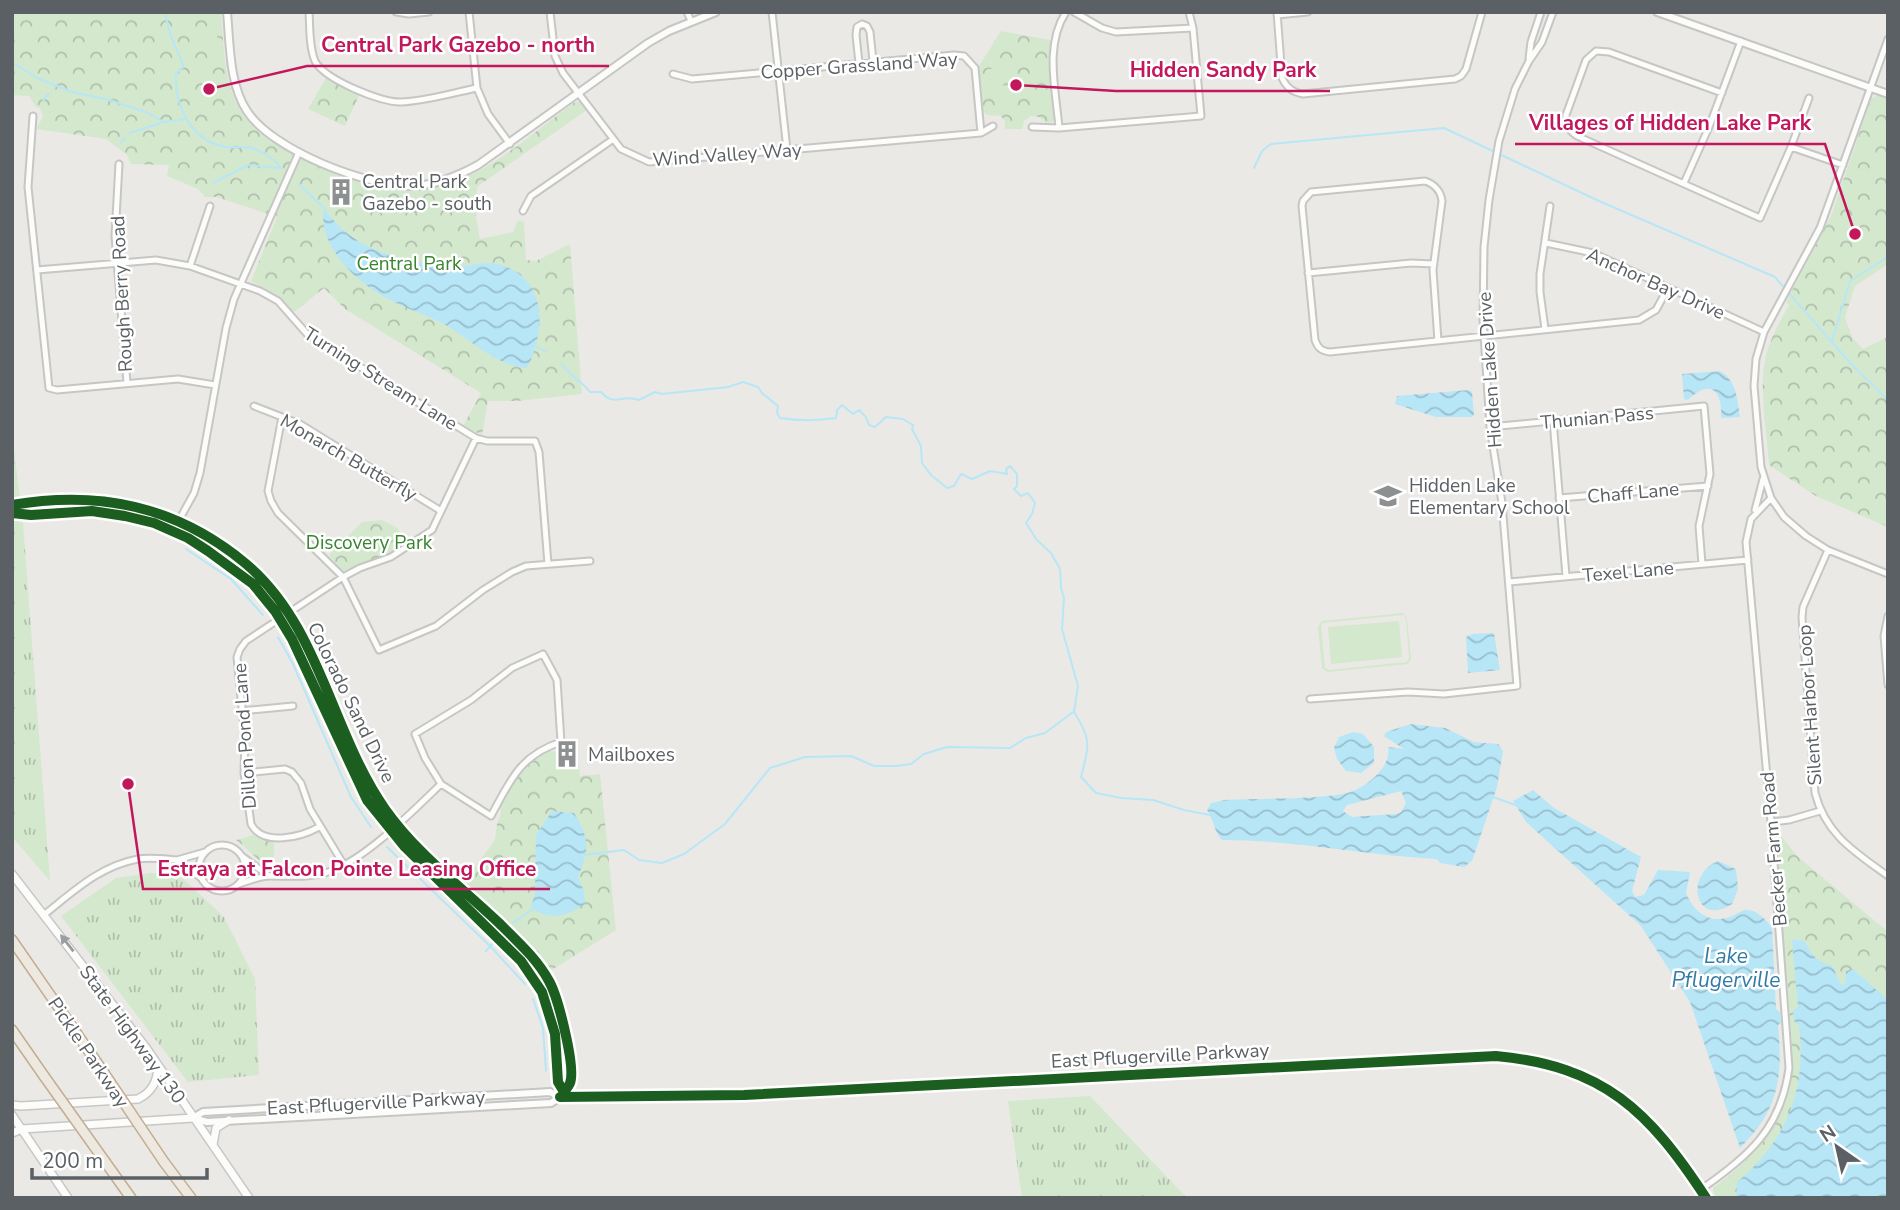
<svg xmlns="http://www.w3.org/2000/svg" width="1900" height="1210" font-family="'Nunito Sans',sans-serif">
<defs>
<pattern id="grass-tufts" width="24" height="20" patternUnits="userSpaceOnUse" patternTransform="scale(1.75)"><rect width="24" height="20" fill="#d4e8ce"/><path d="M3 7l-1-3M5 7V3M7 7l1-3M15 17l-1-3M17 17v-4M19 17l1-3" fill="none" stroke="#afbfab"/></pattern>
<pattern id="forest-crowns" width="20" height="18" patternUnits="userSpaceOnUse" patternTransform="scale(1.75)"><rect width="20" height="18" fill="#d4e8ce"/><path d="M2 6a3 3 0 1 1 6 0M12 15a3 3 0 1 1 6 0" fill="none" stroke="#afbfab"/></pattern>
<pattern id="water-waves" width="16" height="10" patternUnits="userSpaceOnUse" patternTransform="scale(1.75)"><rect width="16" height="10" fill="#b7e6f7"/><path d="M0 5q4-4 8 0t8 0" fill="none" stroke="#98becc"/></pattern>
</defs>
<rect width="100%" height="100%" fill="#ebe9e5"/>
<path fill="url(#grass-tufts)" d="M 12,433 L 23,523 L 50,881 L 12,837 Z
M 150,873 L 178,874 L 224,917 L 255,979 L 259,1075 L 188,1082 L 61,916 L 116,878 Z
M 1090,1096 L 1187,1198 L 1022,1198 L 1008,1101 Z"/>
<path fill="url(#forest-crowns)" d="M 12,12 L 221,12 C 224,42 223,79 238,106 C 258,141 296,156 332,171 C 348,178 365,185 382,188 C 403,191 425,190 446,185 C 491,172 536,130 575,102 L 581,102 L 587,110 L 478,186 L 474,206 L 480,239 L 513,232 L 518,220 L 524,222 L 526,260 L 536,261 L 570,244 L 582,394 L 517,401 L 488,401 L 482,435 L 465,427 L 463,426 L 481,393 L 345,309 L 324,288 L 294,312 L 276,295 L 251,281 L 277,217 L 216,197 L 205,197 L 198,189 L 167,176 L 169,165 L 131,164 L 127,155 L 106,139 L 36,129 L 43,117 L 40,108 L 35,106 L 29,96 L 12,95 Z
M 1001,31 L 1050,40 L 1050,66 L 1055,118 L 1053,122 L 1046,123 L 1039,117 L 1031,116 L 1024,121 L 1022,129 L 1005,129 L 1005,122 L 1001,116 L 987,115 L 983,112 L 979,66 Z
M 326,78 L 360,93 L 345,126 L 308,109 Z
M 1877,95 L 1888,99 L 1888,264 L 1855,286 L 1845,317 L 1852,337 L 1863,349 L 1888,337 L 1888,527 L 1816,496 L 1769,465 C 1767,429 1758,389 1766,355 C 1771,337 1780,321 1789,305 L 1786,302 L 1831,216 L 1871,99 Z
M 382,520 L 397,528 L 407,543 L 401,544 L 390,555 L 346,570 L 341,570 L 329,555 L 362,522 Z
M 569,748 L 577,752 L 580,776 L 600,774 L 616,930 L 550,971 L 527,944 L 463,883 L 495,840 L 497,824 L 501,814 L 500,806 L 518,776 L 534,760 L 549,751 L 561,752 Z
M 1777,831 L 1797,856 L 1888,932 L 1888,1198 L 1717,1198 L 1713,1191 L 1713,1188 C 1766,1149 1791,1113 1792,1047 L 1775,832 Z
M 253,835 L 258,838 L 274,840 L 274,867 C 256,863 251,850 236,840 Z"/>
<path fill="#d4e8ce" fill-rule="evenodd" d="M 208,26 L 216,26 L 218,44 L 198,46 L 197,37 L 200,29 Z
M 1002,68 L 1004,90 L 989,92 L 987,69 Z
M 1403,613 L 1407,619 L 1411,659 L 1408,664 L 1327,672 L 1322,668 L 1318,627 L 1322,621 ZM 1403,615 L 1406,619 L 1409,658 L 1407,662 L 1329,670 L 1325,668 L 1321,626 L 1323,623 Z
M 1399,621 L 1402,657 L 1331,664 L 1328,627 Z"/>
<path fill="url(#water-waves)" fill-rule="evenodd" d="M 324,207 C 352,253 410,264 460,266 C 472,266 486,261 498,264 C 536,274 546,309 536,344 C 533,353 532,361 526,368 C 492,364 470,338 442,323 C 426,315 408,309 392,301 C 359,285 317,248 324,207 Z
M 1720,371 C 1737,381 1737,398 1740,417 L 1721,418 C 1723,392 1711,377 1688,400 L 1684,399 L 1682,374 Z
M 1469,390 L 1472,392 L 1474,415 L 1472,417 L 1436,417 L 1395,404 L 1397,396 Z
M 1494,633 L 1500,670 L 1468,673 L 1466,637 L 1472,634 Z
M 1411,724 L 1445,728 L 1474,742 L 1498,744 L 1503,751 L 1497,787 L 1472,861 L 1464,867 L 1440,863 L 1437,859 C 1365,855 1294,840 1222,840 C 1214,832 1214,820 1207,810 L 1211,803 L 1224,800 C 1263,798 1306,800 1343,794 C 1363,790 1392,769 1388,747 L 1404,749 L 1384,736 L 1386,732 ZM 1401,791 L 1406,803 L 1401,812 L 1396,814 L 1352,817 L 1343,811 L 1347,805 Z
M 1353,732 L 1363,734 L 1374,747 L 1374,763 L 1361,773 L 1346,771 L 1337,759 L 1334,748 L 1339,737 Z
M 1533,790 L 1554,808 L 1641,857 L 1632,891 L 1635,897 L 1644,895 L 1658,870 L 1690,872 L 1686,893 C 1694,912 1709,924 1729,917 C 1734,916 1740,911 1745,910 C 1757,909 1765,919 1772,927 L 1776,1009 L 1780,1012 L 1781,1023 L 1778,1025 C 1783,1077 1779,1110 1740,1148 L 1690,1002 L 1641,926 L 1526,822 L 1513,801 Z
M 552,811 L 574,813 C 590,838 589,850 578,877 L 584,891 L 585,903 C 570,917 547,921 531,907 L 535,893 L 536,835 Z
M 1718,861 L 1736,869 L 1738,889 L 1732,904 C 1696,928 1683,876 1718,861 Z
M 1792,939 L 1805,941 C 1810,952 1818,965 1832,965 L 1840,983 L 1845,985 L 1846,971 L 1853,969 L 1888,1000 L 1888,1198 L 1736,1198 L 1737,1182 C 1787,1140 1807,1090 1799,1025 L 1794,1021 L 1793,1011 L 1798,1007 Z"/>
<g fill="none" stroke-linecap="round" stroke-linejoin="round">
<path stroke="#b7e6f7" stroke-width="2" d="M 165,12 C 167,24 170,35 175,46 C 178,54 182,58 183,67 L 176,74 C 174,106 192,142 227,147 C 233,148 238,147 244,147 C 257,147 274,158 281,168
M 13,63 L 37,78 L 72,92 L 109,100 L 146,112 L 164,122 L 185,119
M 43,100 L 49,94
M 130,133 L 161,123
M 121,143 L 125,138
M 1254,168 L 1262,151 L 1271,144 L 1444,128 L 1599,201 L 1775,277 L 1852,365 L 1888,400
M 213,183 L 248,165 L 280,168
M 299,184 L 323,207
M 1832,341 L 1850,281 L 1888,257
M 534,345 L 546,352
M 562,364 C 568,375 582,381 590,392 L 601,392 C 615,408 622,393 639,400 L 655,392 L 662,394 L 728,387 L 743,382 L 758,387 L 762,393 L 778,406 L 777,413 L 780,418 C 799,421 816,421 836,418 L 837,410 L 842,405 L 853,414 L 859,410 L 866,417 L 869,425 L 875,427 L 886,417 L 903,419 L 913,425 L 912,429 L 921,446 L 922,463 L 931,475 L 947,488 L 954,486 L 961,474 L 972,479 L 990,471 L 1007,474 L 1006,469 L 1010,466 L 1017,474 L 1017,486 L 1014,489 L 1021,496 L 1028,493 L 1035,503 L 1032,514 L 1026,523 L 1036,539 L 1051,553 L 1060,569 L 1061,588 L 1064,598 L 1062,629 L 1078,686 L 1074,712 C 1092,740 1089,745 1081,777 L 1096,793 L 1121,798 L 1153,800 L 1184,810 L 1210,815
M 186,549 L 231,579 L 263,615
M 278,637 L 293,664 L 351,797 L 371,827
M 1493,797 L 1518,806
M 387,847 L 490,946 L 525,984
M 584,855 L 624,850 L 639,860 L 662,863 L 684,854 L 725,824 L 770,768 L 805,757 L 851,756 L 874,766 L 896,766 L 911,764 L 924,754 L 947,747 L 1010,748 L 1026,738 L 1045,733 L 1073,712
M 513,923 L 535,907
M 486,951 L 493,943
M 533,999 L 543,1028 L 546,1071"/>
<defs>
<path id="minor" d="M 309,12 C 310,27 309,47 315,61 C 324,79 381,103 401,102 C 426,101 452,93 477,88
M 396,12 L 409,14 L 429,12
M 469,12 L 477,88 L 488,114 L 510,144
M 550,12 L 555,56 L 563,73 L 621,149 L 649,162 L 981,133 L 993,126
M 687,12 L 691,21
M 772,12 L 787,150
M 1074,12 L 1102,28 L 1116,32 L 1193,28
M 1277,12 L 1282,78 C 1287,88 1292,92 1303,94 L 1455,79 L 1461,76 L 1466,69 L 1482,12
M 1277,15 L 1308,12
M 1888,39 L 1820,228 L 1764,332 L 1756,359 L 1754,386 L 1761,467 L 1771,498 L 1784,517 L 1806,536 L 1828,550 L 1888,574
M 1529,58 L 1531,42 L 1541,12
M 859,63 L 856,35 L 857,27 L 862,24 L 867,26 L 870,32 L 873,61
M 673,74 L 692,79 L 954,55 L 964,56 L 975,68 L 981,133
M 1722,93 L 1609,52 L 1596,51 L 1586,60 L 1566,115 C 1566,125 1568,130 1577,136 L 1760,218 L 1791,147 L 1809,98
M 33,116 L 28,187 L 49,388 L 57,390 L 178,379 L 215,385
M 1032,127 L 1059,128 L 1201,116 L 1193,28 L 1189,12
M 1059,128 C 1056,90 1044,46 1066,12
M 1791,147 L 1843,165
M 119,164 L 115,236 L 127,383
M 1684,183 L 1709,127 L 1741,41
M 523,211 L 531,196 L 612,140
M 1546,243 L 1593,253 L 1764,332
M 190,266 L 210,206
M 37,270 L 156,260 L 190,266 L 260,291 L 278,301 L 308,335 L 476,438 L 487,441 L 535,441 L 539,452 L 548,564
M 1308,273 L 1411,263 L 1434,264
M 1545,329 L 1540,292 L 1540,274 L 1550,206
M 1438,341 L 1433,270 L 1442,201 C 1441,191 1434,184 1425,181 L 1311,192 L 1303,201 L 1302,206 L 1315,340 C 1318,348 1321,351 1330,352 L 1639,320 L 1656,310 L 1668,288
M 254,406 L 300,424 L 441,511
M 282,417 L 268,491 L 271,501 L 278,513 L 343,577 L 379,650 L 436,626 L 483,590 L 512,572 L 526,566 L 590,561
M 1553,420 L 1566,576
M 1490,427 L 1704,406 L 1710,474 L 1699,526 L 1702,564
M 1559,498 L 1708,486
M 12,505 C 99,490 176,506 245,563 C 320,625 331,732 385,809 C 416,853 462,888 501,925 C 518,942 537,959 549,981 C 558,997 576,1067 570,1083 C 570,1084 565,1091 564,1092 L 558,1082 L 555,1034 L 542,992 L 521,961 L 405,847 L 367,800 L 292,639 L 275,611 L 253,584 L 208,551 L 188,538 L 154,523 L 125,516 L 92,511 L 31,515 L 12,513
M 1755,510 L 1763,479
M 173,531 L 194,493 L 200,473 L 226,328 L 234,299 L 299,152
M 1828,550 L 1803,607 L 1802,617 L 1815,793 C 1826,835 1855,852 1888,876
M 1509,582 L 1748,560
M 1888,616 L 1884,636 L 1888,685
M 543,654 L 557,680 L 561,742 C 520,755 510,781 491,816 L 441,784 L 425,758 L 415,734 L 471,700 L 512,668 Z
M 1310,699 L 1408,692 L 1444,694 L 1517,686 L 1502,503 L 1490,427 L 1483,319 L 1484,247 L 1489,200 L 1499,141 L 1515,89 L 1529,61 L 1542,42 L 1553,12
M 241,711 L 293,706
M 244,773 L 285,769 L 292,772 L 301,783 L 310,809 L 344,865
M 1771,822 L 1789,820 L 1820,811
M 319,827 C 301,837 263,847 251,824 L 244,773 L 245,738 L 237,657 L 240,649 L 246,641 L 343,577 L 360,568 L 391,557 L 432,530 L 476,438
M199 868a23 23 0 1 1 46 0a23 23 0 1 1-46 0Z
M 243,857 L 269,876
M 201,878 L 177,860 L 205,852
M 239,884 C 249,881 260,876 270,876 C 290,876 306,878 325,873 C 362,863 413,811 441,784
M 45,914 C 74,891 100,866 138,859 C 150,857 164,859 177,860
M 1700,1190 C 1748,1157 1781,1129 1789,1068 L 1771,822 L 1746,542 L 1751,519 L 1771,498"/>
<path id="tertiary" d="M 227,12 C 230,44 229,84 247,111 C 272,150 367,187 413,186 C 436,185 458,176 478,165 L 648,43 L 669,31 L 716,12
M 1657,12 L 1888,94
M 550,1092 L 560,1097 L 551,1103 L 207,1122 L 193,1118 L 203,1112 Z
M 560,1097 L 744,1095 L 1496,1056 C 1604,1066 1649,1111 1706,1198
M 368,1110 C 388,1103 413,1111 432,1100 L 433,1098"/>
<path id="secondary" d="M 12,874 L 147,1049 L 249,1198
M 12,1105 L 21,1106 L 138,1099 C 152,1092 157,1082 158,1067
M 12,1115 L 68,1198
M 12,1133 L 22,1129 L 193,1118
M 213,1145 L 216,1128 L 229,1120"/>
<path id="motorway" d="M 12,940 L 104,1073
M 12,1030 L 44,1076
M 164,1162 L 191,1198
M 106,1163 L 131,1198"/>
</defs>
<use href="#minor" stroke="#c6c6c5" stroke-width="9"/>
<use href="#tertiary" stroke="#c6c6c5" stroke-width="10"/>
<use href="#secondary" stroke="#c7c7c7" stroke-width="10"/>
<use href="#motorway" stroke="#c3ad92" stroke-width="12"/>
<use href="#minor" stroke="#fcfcfb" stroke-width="5"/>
<use href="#tertiary" stroke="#fcfcfb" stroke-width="6"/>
<use href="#secondary" stroke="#fcfcfb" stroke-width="7"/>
<use href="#motorway" stroke="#eee9e0" stroke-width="9"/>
<defs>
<path id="motorway-bridge" d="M 104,1073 L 164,1162
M 44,1076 L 106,1163"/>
</defs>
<use href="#motorway-bridge" stroke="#c3ad92" stroke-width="12" stroke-linecap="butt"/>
<use href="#motorway-bridge" stroke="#eee9e0" stroke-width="9"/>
<defs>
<path id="cycleway" d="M 12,505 C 99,490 176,506 245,563 C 320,625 331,732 385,809 C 416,853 462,888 501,925 C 518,942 537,959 549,981 C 558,997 576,1067 570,1083 C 570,1084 565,1091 564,1092 L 558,1082 L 555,1034 L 542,992 L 521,961 L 405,847 L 367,800 L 292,639 L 275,611 L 253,584 L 208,551 L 188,538 L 154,523 L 125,516 L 92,511 L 31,515 L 12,513
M 560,1097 L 744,1095 L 1496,1056 C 1604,1066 1649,1111 1706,1198"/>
</defs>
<use href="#cycleway" stroke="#fff" stroke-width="15"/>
<use href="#cycleway" stroke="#1b5e20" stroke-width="10"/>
</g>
<defs><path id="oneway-solid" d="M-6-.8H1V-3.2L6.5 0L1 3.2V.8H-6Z" transform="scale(1.75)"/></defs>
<use fill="#9b9ea0" href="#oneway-solid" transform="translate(67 943) rotate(-128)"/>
<defs>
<symbol id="building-bare" viewBox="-9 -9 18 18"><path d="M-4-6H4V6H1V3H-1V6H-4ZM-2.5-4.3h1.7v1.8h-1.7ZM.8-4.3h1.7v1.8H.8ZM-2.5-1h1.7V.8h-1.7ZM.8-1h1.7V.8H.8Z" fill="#8d9091" stroke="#fff" stroke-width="2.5" paint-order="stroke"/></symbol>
<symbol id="school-bare" viewBox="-9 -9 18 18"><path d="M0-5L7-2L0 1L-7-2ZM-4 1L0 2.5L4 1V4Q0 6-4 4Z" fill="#8d9091" stroke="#fff" stroke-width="2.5" paint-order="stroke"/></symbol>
</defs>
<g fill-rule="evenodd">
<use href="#building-bare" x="322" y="173" width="38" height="38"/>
<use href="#school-bare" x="1369" y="477" width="38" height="38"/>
<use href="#building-bare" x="548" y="735" width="38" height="38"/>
</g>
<g text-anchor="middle" stroke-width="5" stroke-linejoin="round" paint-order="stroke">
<g font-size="19" fill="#5a6064" stroke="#fff">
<text transform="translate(859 65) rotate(-4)" y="7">Copper Grassland Way</text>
<text transform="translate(727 154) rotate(-4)" y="7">Wind Valley Way</text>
<text transform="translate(1656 283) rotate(24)" y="7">Anchor Bay Drive</text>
<text transform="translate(121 294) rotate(-93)" y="7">Rough Berry Road</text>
<text transform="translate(1489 370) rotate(-94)" y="7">Hidden Lake Drive</text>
<text transform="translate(381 378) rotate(32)" y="7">Turning Stream Lane</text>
<text transform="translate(1597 417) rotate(-5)" y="7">Thunian Pass</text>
<text transform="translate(349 457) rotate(30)" y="7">Monarch Butterfly</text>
<text transform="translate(1633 492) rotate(-5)" y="7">Chaff Lane</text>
<text transform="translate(1628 571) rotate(-5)" y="7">Texel Lane</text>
<text transform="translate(352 702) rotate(64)" y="7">Colorado Sand Drive</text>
<text transform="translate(1809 705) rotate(-94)" y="7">Silent Harbor Loop</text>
<text transform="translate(244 736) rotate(-94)" y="7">Dillon Pond Lane</text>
<text transform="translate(1773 849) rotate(-95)" y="7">Becker Farm Road</text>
<text transform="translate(133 1034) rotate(54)" y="7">State Highway 130</text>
<text transform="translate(89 1052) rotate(56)" y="7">Pickle Parkway</text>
<text transform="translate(1160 1055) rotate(-3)" y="7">East Pflugerville Parkway</text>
<text transform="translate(376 1102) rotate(-3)" y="7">East Pflugerville Parkway</text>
</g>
<g font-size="19" fill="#5a6064" stroke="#fff" text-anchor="start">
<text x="362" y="188">Central Park<tspan x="362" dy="22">Gazebo - south</tspan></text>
<text x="1409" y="492">Hidden Lake<tspan x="1409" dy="22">Elementary School</tspan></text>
<text x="588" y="761">Mailboxes</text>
</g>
<g font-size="19" fill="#37862e" stroke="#fff">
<text x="409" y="270">Central Park</text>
<text x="369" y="549">Discovery Park</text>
</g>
<g font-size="21" font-style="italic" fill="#337ba6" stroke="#fff">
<text x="1726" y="963">Lake<tspan x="1726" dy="24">Pflugerville</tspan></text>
</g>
</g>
<path fill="none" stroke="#c2185b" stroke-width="2.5" d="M209 89L307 66H609M1016 85L1116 91H1330M1855 234L1825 144H1515M128 784L143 889H550"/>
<g fill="#c2185b" stroke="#fff" stroke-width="2.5">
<circle cx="209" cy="89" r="7"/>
<circle cx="1016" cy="85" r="7"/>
<circle cx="1855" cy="234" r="7"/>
<circle cx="128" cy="784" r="7"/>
</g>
<g font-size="21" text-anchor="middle" font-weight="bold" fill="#c2185b" stroke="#fff" stroke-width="5" stroke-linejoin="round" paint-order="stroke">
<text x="458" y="52">Central Park Gazebo - north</text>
<text x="1223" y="77">Hidden Sandy Park</text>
<text x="1670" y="130">Villages of Hidden Lake Park</text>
<text x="347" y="876">Estraya at Falcon Pointe Leasing Office</text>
</g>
<rect width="1900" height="1210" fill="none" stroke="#5a6064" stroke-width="28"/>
<g transform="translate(1837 1147) rotate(326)" stroke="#ffffff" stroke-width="5" paint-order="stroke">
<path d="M0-5L12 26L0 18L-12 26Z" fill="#5a6064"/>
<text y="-10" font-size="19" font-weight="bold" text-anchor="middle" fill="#5a6064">N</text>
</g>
<path d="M32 1168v10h175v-10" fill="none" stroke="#5a6064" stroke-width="3.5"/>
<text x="42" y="1168" font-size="21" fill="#5a6064" stroke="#ffffff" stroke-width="5" paint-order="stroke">200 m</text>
</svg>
